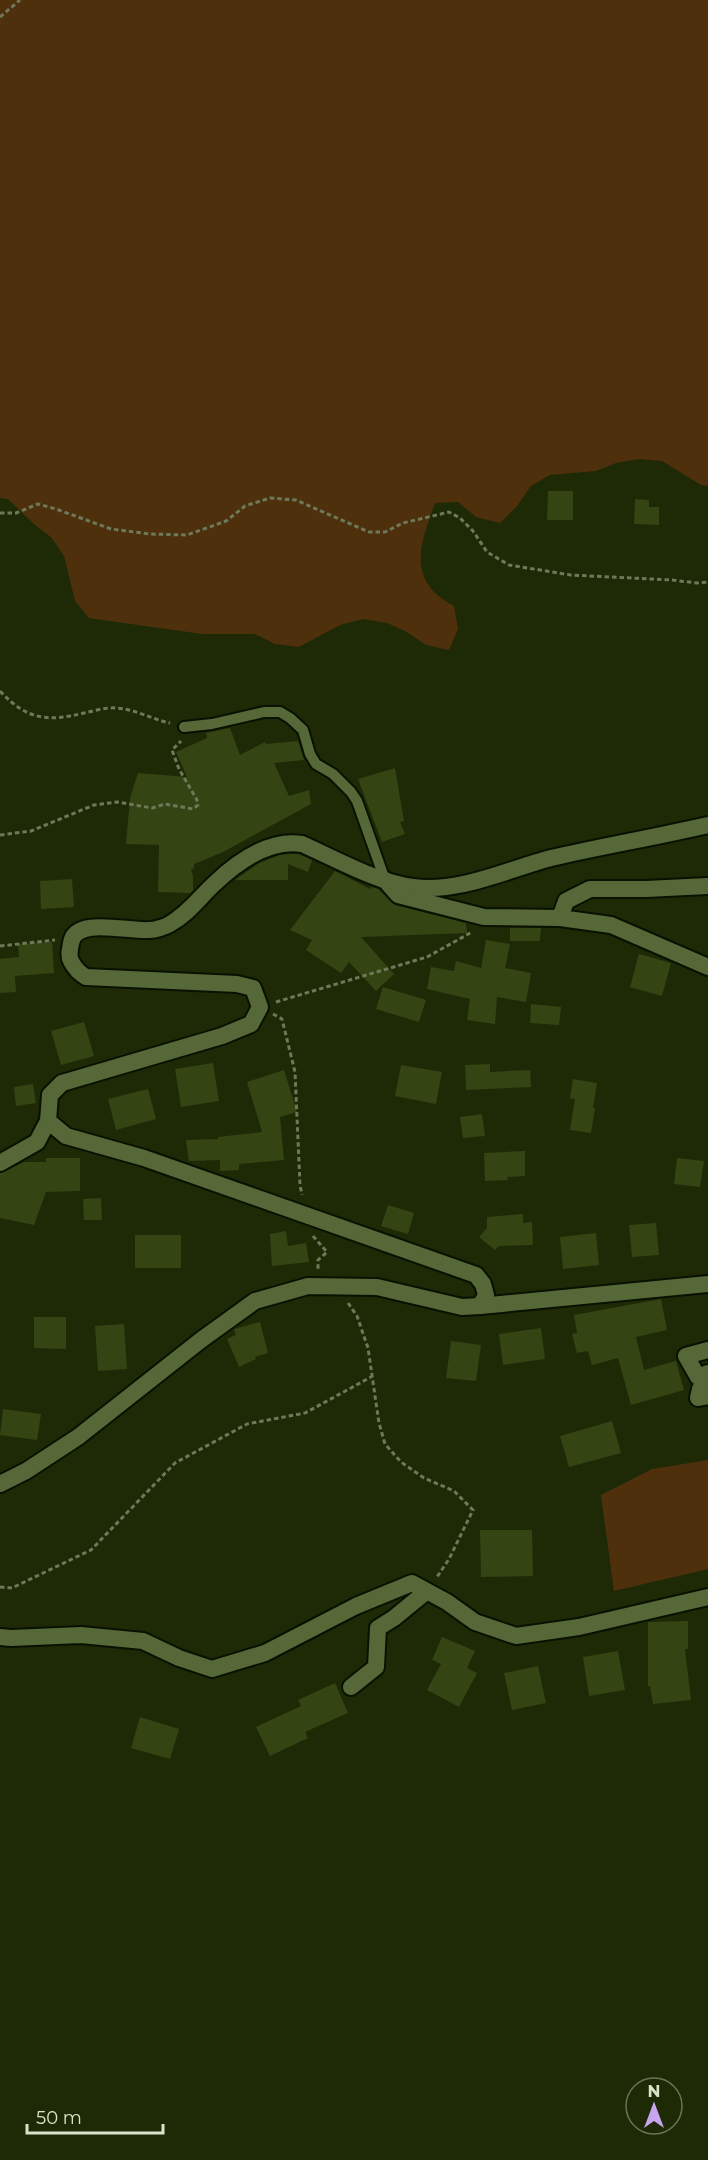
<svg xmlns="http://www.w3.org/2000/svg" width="708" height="2160" font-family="Montserrat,sans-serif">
<rect width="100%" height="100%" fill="#1e2a06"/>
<path fill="#4f300c" d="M 0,0 L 708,0 L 708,486 L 701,485 L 662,461 L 639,459 L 616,463 L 596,471 L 550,475 L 531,486 L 517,506 L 500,523 L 476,517 L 458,502 L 435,503 C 425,532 409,566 434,592 C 439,597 447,602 454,606 L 458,629 L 449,650 L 426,645 L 407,632 L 387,623 L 363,619 L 340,625 L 299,647 L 275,644 L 255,634 L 202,634 L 89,618 L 75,601 L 64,556 L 52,538 L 34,524 L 8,499 L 0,498 Z
M 708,1460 L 708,1569 L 614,1591 L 601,1495 L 652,1469 Z"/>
<path fill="#344413" d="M 548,491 L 573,491 L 573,520 L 547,520 Z
M 635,499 L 649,500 L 649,507 L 659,507 L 659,525 L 634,524 Z
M 230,728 L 240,755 L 265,742 L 266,744 L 298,741 L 304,760 L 274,763 L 289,796 L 309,790 L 311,804 L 223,852 L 194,864 L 194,868 L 191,870 L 193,876 L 193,890 L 190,893 L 158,892 L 159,845 L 126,844 L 130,798 L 138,773 L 187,777 L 176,752 L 207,738 L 206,733 Z
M 395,768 L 404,821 L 400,822 L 405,834 L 382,842 L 358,779 Z
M 290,854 L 299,854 L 312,860 L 308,872 L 288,864 L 288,880 L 235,880 L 259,863 L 280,855 Z
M 335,871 L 370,889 L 372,887 L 378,889 L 395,905 L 466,923 L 467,933 L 361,937 L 394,974 L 376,991 L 349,962 L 341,973 L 306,950 L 312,940 L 290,930 Z
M 72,879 L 74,907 L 41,909 L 40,881 Z
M 510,928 L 541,928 L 540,941 L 510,941 Z
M 486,940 L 510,944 L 505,968 L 531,973 L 526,1002 L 497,997 L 495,1024 L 467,1020 L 470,999 L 427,989 L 431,967 L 454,971 L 456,961 L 481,968 Z
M 52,942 L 54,973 L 15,976 L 16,992 L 0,993 L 0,959 L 19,957 L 18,944 Z
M 639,954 L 671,963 L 662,996 L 630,987 Z
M 383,987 L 426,1000 L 419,1022 L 376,1009 Z
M 531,1004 L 561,1007 L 559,1025 L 530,1023 Z
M 84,1022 L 94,1056 L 61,1065 L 51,1031 Z
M 213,1063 L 219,1101 L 181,1107 L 175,1069 Z
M 490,1064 L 490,1072 L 530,1070 L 531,1087 L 466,1090 L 465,1065 Z
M 401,1065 L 442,1072 L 436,1104 L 395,1096 Z
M 284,1070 L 297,1112 L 280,1117 L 284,1160 L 239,1164 L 239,1170 L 220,1171 L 220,1160 L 189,1161 L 186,1140 L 218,1139 L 218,1137 L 262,1132 L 247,1082 Z
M 573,1079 L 597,1083 L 593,1108 L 595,1108 L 591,1133 L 570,1130 L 575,1099 L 570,1098 Z
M 33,1084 L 36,1103 L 16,1106 L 14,1087 Z
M 148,1089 L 156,1119 L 116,1130 L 108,1099 Z
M 482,1114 L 485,1136 L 463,1138 L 460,1117 Z
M 525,1151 L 525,1176 L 507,1177 L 508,1180 L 485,1181 L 484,1153 Z
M 46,1158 L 80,1158 L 80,1191 L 46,1192 L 34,1225 L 0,1218 L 0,1173 L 24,1162 L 46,1162 Z
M 677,1158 L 704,1161 L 700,1187 L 674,1184 Z
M 101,1198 L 102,1220 L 84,1220 L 83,1199 Z
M 388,1205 L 414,1213 L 408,1234 L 381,1226 Z
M 523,1214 L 523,1223 L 532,1222 L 533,1245 L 499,1246 L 495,1250 L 479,1237 L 487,1228 L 487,1217 Z
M 656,1223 L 659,1255 L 632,1257 L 629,1225 Z
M 286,1231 L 288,1246 L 306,1243 L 309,1262 L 272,1266 L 270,1234 Z
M 596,1233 L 599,1265 L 563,1269 L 560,1237 Z
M 135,1235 L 181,1235 L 181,1268 L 135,1268 Z
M 661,1299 L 667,1330 L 636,1337 L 644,1370 L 676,1361 L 684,1390 L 631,1405 L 618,1358 L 592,1365 L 588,1351 L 577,1353 L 572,1334 L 577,1333 L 574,1315 Z
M 34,1317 L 66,1317 L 66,1349 L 34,1348 Z
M 260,1322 L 268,1353 L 255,1357 L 256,1359 L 239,1367 L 227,1339 L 236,1335 L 234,1329 Z
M 124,1324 L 127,1369 L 98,1371 L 95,1326 Z
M 541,1328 L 545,1359 L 503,1365 L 499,1334 Z
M 451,1341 L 481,1345 L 476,1381 L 446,1378 Z
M 3,1409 L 41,1414 L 37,1440 L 0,1435 Z
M 612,1421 L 621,1453 L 569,1467 L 560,1436 Z
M 480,1530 L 532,1530 L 533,1576 L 481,1577 Z
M 688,1621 L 688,1649 L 685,1649 L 691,1700 L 653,1704 L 650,1686 L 648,1686 L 648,1622 Z
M 442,1637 L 475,1651 L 467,1668 L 477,1673 L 459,1707 L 427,1690 L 441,1664 L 432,1660 Z
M 618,1651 L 625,1690 L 589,1696 L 583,1657 Z
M 538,1666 L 546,1703 L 512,1710 L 504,1673 Z
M 335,1683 L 348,1713 L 305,1732 L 308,1738 L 270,1756 L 256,1727 L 301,1706 L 298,1700 Z
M 140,1717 L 179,1729 L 170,1759 L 131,1748 Z"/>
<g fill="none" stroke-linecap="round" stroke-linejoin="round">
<defs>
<path id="service" d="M 184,727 L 212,724 L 264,712 L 280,712 L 290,718 L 303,730 L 310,754 L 316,764 L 333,774 L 351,792 L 357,801 L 385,880"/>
<path id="minor" d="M 385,880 L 398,895 L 484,917 L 560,918 L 611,925 L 708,967
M 560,918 L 566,901 L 590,889 L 646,889 L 708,886
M 0,1163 L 37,1142 L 48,1121
M 480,1306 L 708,1284
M 708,1350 L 686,1356 L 698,1377 L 708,1373
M 708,1386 L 700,1389 L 698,1398 L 708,1396
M 0,1637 L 11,1638 L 81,1635 L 143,1641 L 179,1658 L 212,1669 L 265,1653 L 356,1606 L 412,1583 L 447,1602 L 475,1622 L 516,1636 L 579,1627 L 708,1597
M 351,1687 L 376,1667 L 378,1628 L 394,1618 L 427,1591"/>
<path id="tertiary" d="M 0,1484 L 26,1471 L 78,1437 L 201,1340 L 255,1301 L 308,1286 L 377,1287 L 462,1307 L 480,1306 L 486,1295 L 483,1284 L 476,1275 L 144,1158 L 66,1136 L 48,1121 L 50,1095 L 62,1083 L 222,1036 L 251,1024 L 260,1007 L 253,988 L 237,984 L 86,977 C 79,973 75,969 71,961 C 68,955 70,950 71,943 C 75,916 129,932 149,930 C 155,930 165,927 170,924 C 189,913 199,898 214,884 C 237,862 269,839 302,844 C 336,859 376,882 413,887 C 460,893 506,870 551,858 C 603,846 656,837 708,825"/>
</defs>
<use href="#service" stroke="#091100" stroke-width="14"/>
<use href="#minor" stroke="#091100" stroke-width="20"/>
<use href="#tertiary" stroke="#091100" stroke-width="20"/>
<path stroke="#6d7959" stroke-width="3" stroke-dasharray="4.5 3" stroke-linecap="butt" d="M 0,17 L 20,0
M 0,513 L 16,513 L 38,504 L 56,509 L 111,529 L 150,534 L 187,535 L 226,521 L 245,506 L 270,498 L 296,500 L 369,532 L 385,532 L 403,523 L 449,512 L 460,518 L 473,531 L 487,552 L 509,565 L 571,575 L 672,580 L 697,583 L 708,582
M 0,691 C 27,720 47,722 84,713 C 94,711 106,707 116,708 C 135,709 151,719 170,723
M 0,835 L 31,831 L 94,805 L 117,802 L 152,808 L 165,804 L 193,809 L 198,805 L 197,800 L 179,769 L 172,750 L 181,741
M 0,946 L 55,940
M 276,1002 L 427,957 L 472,932
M 273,1014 L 282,1019 L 295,1072 L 300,1185 L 302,1195
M 313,1236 L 327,1252 L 318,1260 L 318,1269
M 348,1303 L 357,1316 L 368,1348 L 379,1423 L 385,1444 L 401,1462 L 424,1478 L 454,1491 L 473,1510 L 449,1559 L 437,1577
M 0,1587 L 12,1588 L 91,1550 L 175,1463 L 247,1424 L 305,1413 L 371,1377"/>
<use href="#service" stroke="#566838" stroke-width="10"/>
<use href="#minor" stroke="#566838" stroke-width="16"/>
<use href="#tertiary" stroke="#566838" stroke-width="16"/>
</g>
<g transform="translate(654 2106)"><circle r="28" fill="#1e2a06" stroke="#687454" stroke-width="1.5"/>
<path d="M0-4.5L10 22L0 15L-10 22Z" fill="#c8a5ee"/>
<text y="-9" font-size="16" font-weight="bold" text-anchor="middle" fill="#d8e3c9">N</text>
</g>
<path d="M27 2124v9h136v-9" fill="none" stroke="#d8e3c9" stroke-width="3"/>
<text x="36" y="2124" font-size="18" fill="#d8e3c9" stroke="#1e2a06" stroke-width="4.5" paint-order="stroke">50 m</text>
</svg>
